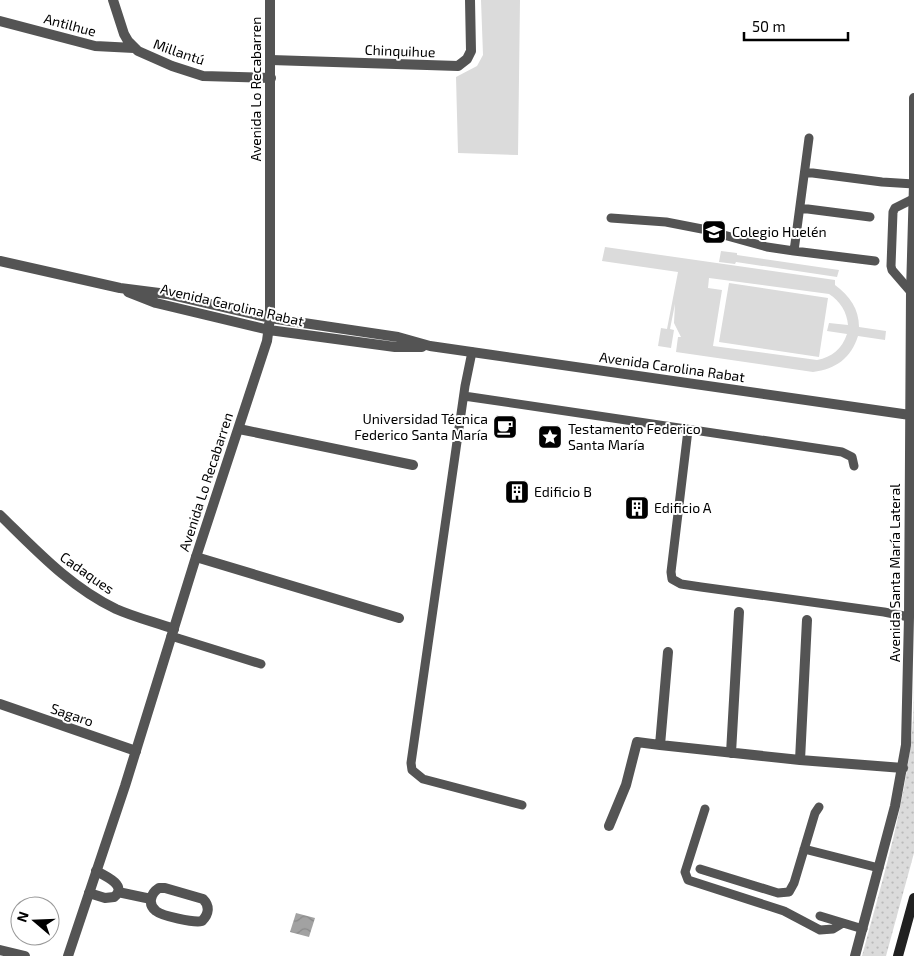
<svg xmlns="http://www.w3.org/2000/svg" width="914" height="956" font-family="'Exo 2',sans-serif">
<defs>
<pattern id="grass-dots" width="8" height="8" patternUnits="userSpaceOnUse" patternTransform="scale(1.25)"><rect width="8" height="8" fill="#dbdbdb"/><path d="M2 2h.1M6 6h.1" fill="none" stroke="#bababa" stroke-width="1.8" stroke-linecap="round"/></pattern>
<pattern id="water-waves" width="16" height="10" patternUnits="userSpaceOnUse" patternTransform="scale(1.25)"><rect width="16" height="10" fill="#a2a2a2"/><path d="M0 5q4-4 8 0t8 0" fill="none" stroke="#8a8a8a"/></pattern>
</defs>
<rect width="100%" height="100%" fill="#fff"/>
<path fill="url(#grass-dots)" d="M 914,664 L 914,853 L 886,956 L 862,956 C 882,882 904,809 912,733 C 914,710 914,686 914,664 Z"/>
<path fill="#dbdbdb" fill-rule="evenodd" d="M 481,0 L 520,0 L 518,155 L 458,153 L 456,77 L 477,66 L 483,55 Z
M 605,247 L 835,280 L 835,285 C 850,296 859,309 859,327 L 886,331 L 885,340 L 858,336 C 851,358 836,369 813,372 L 676,352 L 678,337 L 681,337 L 674,323 L 675,304 L 670,329 L 674,330 L 671,348 L 658,346 L 661,328 L 667,329 L 678,272 L 602,261 ZM 709,278 L 829,294 C 840,301 847,312 848,325 L 829,323 L 827,331 L 847,334 C 842,349 832,357 817,360 L 713,346 L 722,290 L 708,288 Z
M 721,251 L 737,253 L 737,255 L 839,270 L 837,277 L 736,262 L 735,264 L 719,262 Z
M 729,283 L 828,298 L 819,357 L 719,342 Z"/>
<path fill="url(#water-waves)" d="M 296,913 L 315,918 L 309,937 L 290,932 Z"/>
<g fill="none" stroke-linecap="round" stroke-linejoin="round">
<path stroke="#545454" stroke-width="9" d="M 805,172 L 882,182 L 914,184
M 800,208 L 870,217
M 611,218 L 666,222 L 702,229 L 767,247 L 794,251 L 809,138
M 794,251 L 875,261
M 911,292 L 892,270 L 891,266 L 893,212 L 895,208 L 913,199
M 472,352 L 465,386 L 411,763 L 412,770 L 423,779 L 522,805
M 464,396 L 842,452 L 852,457 L 854,466
M 688,430 L 671,572 L 672,579 L 681,584 L 701,587 L 884,612 L 909,617
M 171,636 L 261,664
M 705,809 L 685,872 L 688,880 L 784,911 L 820,930 L 833,929 L 843,923
M 804,849 L 879,868
M 700,869 L 778,893 L 789,892 L 794,883 L 815,813 L 819,807
M 820,916 L 863,929"/>
<path stroke="#545454" stroke-width="10" d="M 113,0 L 124,34 L 128,41 L 138,51 L 172,66 L 203,76 L 271,78
M 0,21 L 95,46 L 134,48
M 271,60 L 458,66 L 467,59 L 471,51 L 470,0
M 239,429 L 413,465
M 0,515 C 36,550 70,587 116,609 C 134,617 154,622 174,629
M 196,557 L 399,618
M 0,704 L 136,751
M 660,745 L 800,760 L 903,768
M 731,753 L 739,612
M 800,760 L 807,620
M 609,826 L 626,785 L 637,742 L 660,745 L 668,652
M 159,888 L 165,888 L 203,899 C 210,906 209,914 202,921 C 194,923 162,916 156,911 C 147,904 151,893 159,888 Z
M 118,892 L 151,899
M 89,893 L 105,898 L 114,897 C 128,886 106,876 96,871
M 0,950 L 25,956"/>
<path stroke="#545454" stroke-width="10" d="M 914,98 L 914,180
M 0,261 L 120,288 L 167,294 L 270,318 L 398,337 L 430,346 L 910,415 L 914,418
M 128,292 L 156,303 L 269,330 L 395,347 L 422,347
M 68,956 L 125,786 L 196,557 L 267,341 L 270,318 L 270,0
M 855,956 L 895,806 L 906,745 L 909,617 L 911,292 L 914,184"/>
<path stroke="#212121" stroke-width="10" d="M 898,956 L 914,898"/>
</g>
<defs>
<symbol id="school-square" viewBox="-11 -11 22 22"><rect x="-9" y="-9" width="18" height="18" rx="4" fill="#000" stroke="#fff"/><path d="M0-5L7-2L0 1L-7-2ZM-4 1L0 2.5L4 1V4Q0 6-4 4Z" fill="#fff"/></symbol>
<symbol id="cafe-square" viewBox="-11 -11 22 22"><rect x="-9" y="-9" width="18" height="18" rx="4" fill="#000" stroke="#fff"/><path d="M-5.5-4.5H6V0H3Q3 3.5 0 3.5H-2.5Q-5.5 3.5-5.5 0ZM3-3.2v2h1.7v-2ZM-6 4.5H4V6H-6Z" fill="#fff"/></symbol>
<symbol id="sight-square" viewBox="-11 -11 22 22"><rect x="-9" y="-9" width="18" height="18" rx="4" fill="#000" stroke="#fff"/><path d="M0-6L1.8-2.2L6-1.7L2.9 1.2L3.7 5.4L0 3.3L-3.7 5.4L-2.9 1.2L-6-1.7L-1.8-2.2Z" fill="#fff"/></symbol>
<symbol id="building-square" viewBox="-11 -11 22 22"><rect x="-9" y="-9" width="18" height="18" rx="4" fill="#000" stroke="#fff"/><path d="M-4-6H4V6H1V3H-1V6H-4ZM-2.5-4.3h1.7v1.8h-1.7ZM.8-4.3h1.7v1.8H.8ZM-2.5-1h1.7V.8h-1.7ZM.8-1h1.7V.8H.8Z" fill="#fff"/></symbol>
</defs>
<g fill-rule="evenodd">
<use href="#school-square" x="700" y="218" width="28" height="28"/>
<use href="#cafe-square" x="491" y="413" width="28" height="28"/>
<use href="#sight-square" x="536" y="423" width="28" height="28"/>
<use href="#building-square" x="503" y="478" width="28" height="28"/>
<use href="#building-square" x="623" y="494" width="28" height="28"/>
</g>
<g text-anchor="middle" stroke-width="4" stroke-linejoin="round" paint-order="stroke">
<g font-size="14" fill="#000" stroke="#fff">
<text transform="translate(70 25) rotate(15)" y="5">Antilhue</text>
<text transform="translate(400 51) rotate(2)" y="5">Chinquihue</text>
<text transform="translate(179 52) rotate(19)" y="5">Millantú</text>
<text transform="translate(256 89) rotate(-90)" y="5">Avenida Lo Recabarren</text>
<text transform="translate(232 305) rotate(13)" y="5">Avenida Carolina Rabat</text>
<text transform="translate(672 367) rotate(8)" y="5">Avenida Carolina Rabat</text>
<text transform="translate(206 482) rotate(-72)" y="5">Avenida Lo Recabarren</text>
<text transform="translate(87 573) rotate(35)" y="5">Cadaques</text>
<text transform="translate(895 573) rotate(-90)" y="5">Avenida Santa María Lateral</text>
<text transform="translate(72 715) rotate(19)" y="5">Sagaro</text>
</g>
<g font-size="14" fill="#000" stroke="#fff" text-anchor="start">
<text x="732" y="237">Colegio Huelén</text>
<text x="488" y="424" text-anchor="end">Universidad Técnica<tspan x="488" dy="16">Federico Santa María</tspan></text>
<text x="568" y="434">Testamento Federico<tspan x="568" dy="16">Santa María</tspan></text>
<text x="534" y="497">Edificio B</text>
<text x="654" y="513">Edificio A</text>
</g>
</g>
<g transform="translate(35 921) rotate(289)"><circle r="24" fill="#ffffff" stroke="#999999"/>
<path d="M0-4L9 19L0 12L-9 19Z" fill="#000000"/>
<text y="-8" font-size="14" font-weight="bold" text-anchor="middle" fill="#000000">N</text>
</g>
<path d="M744 32v8h104v-8" fill="none" stroke="#000000" stroke-width="2.5"/>
<text x="752" y="32" font-size="15" fill="#000000" stroke="#ffffff" stroke-width="4" paint-order="stroke">50 m</text>
</svg>
